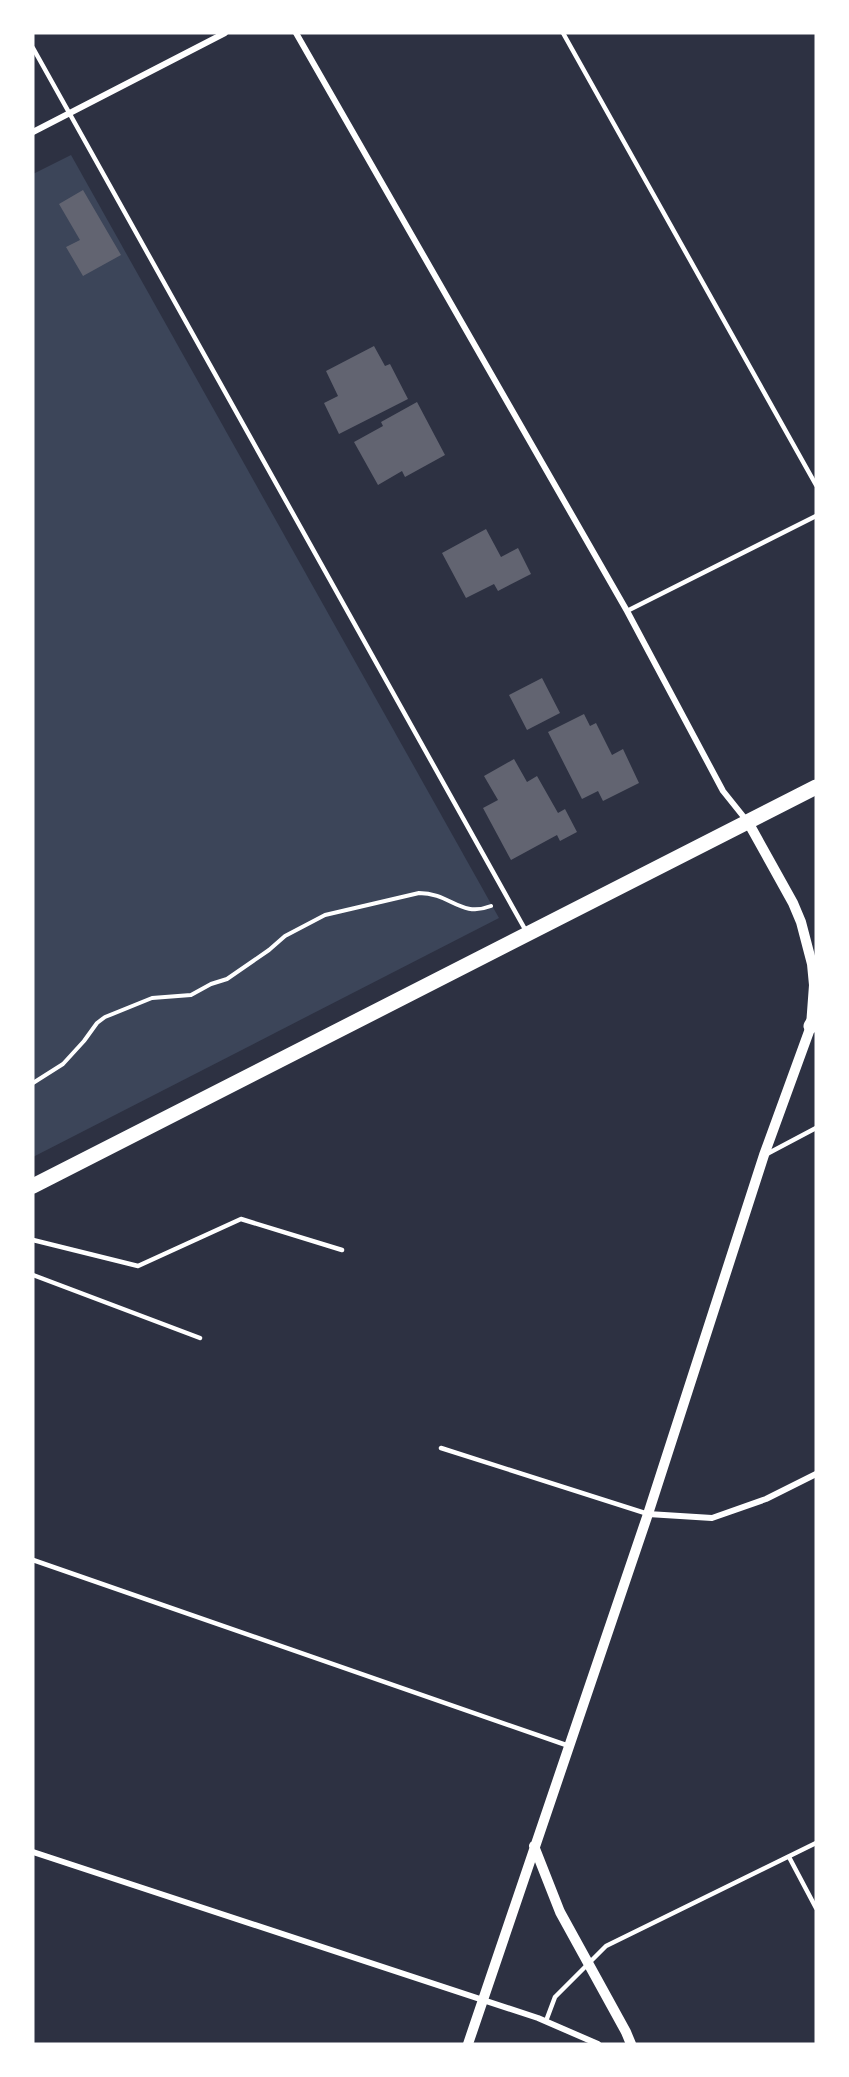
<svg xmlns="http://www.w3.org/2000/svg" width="849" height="2077" font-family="'Alegreya Sans',sans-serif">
<rect width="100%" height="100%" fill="#2d3142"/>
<path fill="#3c4559" d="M 71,155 L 499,918 L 33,1157 L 33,174 Z"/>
<path fill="#626471" d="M 83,190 L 121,255 L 83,276 L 66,247 L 80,240 L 59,204 Z
M 374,346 L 385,366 L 390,364 L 408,399 L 339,434 L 324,403 L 338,396 L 326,371 Z
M 417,402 L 445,455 L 405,477 L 402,471 L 378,485 L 354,442 L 383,426 L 381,422 Z
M 486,529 L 501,557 L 518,548 L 531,574 L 498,591 L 494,584 L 466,598 L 442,553 Z
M 542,678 L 560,713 L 527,730 L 509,695 Z
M 584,714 L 590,726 L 596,723 L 612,755 L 623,749 L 639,783 L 603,801 L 598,791 L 582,799 L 548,732 Z
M 514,759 L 527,782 L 537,776 L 558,813 L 565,809 L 577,832 L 560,841 L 557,835 L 511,860 L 483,808 L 498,800 L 484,776 Z"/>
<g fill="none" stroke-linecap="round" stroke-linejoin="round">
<path stroke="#fff" stroke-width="4" d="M 33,1083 L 63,1064 L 84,1041 L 97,1023 L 105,1017 L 152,998 L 191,995 L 211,984 L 227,979 L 269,950 L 285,936 L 325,915 L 419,893 C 451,893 460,918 491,906"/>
<path stroke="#fff" stroke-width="4.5" d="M 563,33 L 816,485
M 33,48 L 526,931
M 627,611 L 816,516
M 765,1155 L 816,1128
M 33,1240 L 138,1266 L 241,1219 L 342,1250
M 33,1275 L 200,1338
M 441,1448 L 648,1514
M 33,1560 L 569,1746
M 789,1857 L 816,1908
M 546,2021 L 555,1997 L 606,1946 L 816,1843"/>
<path stroke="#fff" stroke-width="6" d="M 296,33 L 627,611 L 723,791 L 747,821
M 33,132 L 225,33
M 648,1514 L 712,1518 L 766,1499 L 816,1474
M 33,1852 L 538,2018 L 598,2044"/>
<path stroke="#fff" stroke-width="10" d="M 534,1846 L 560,1912 L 626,2032 L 631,2044
M 468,2044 L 648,1514 L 764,1155 L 811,1026 L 814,985 L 812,964 L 801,922 L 793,903 L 748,822"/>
<path stroke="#fff" stroke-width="15" d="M 811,1026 L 816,1018
M 33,1186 L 816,787"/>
</g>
<rect width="849" height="2077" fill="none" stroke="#ffffff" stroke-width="69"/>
</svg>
